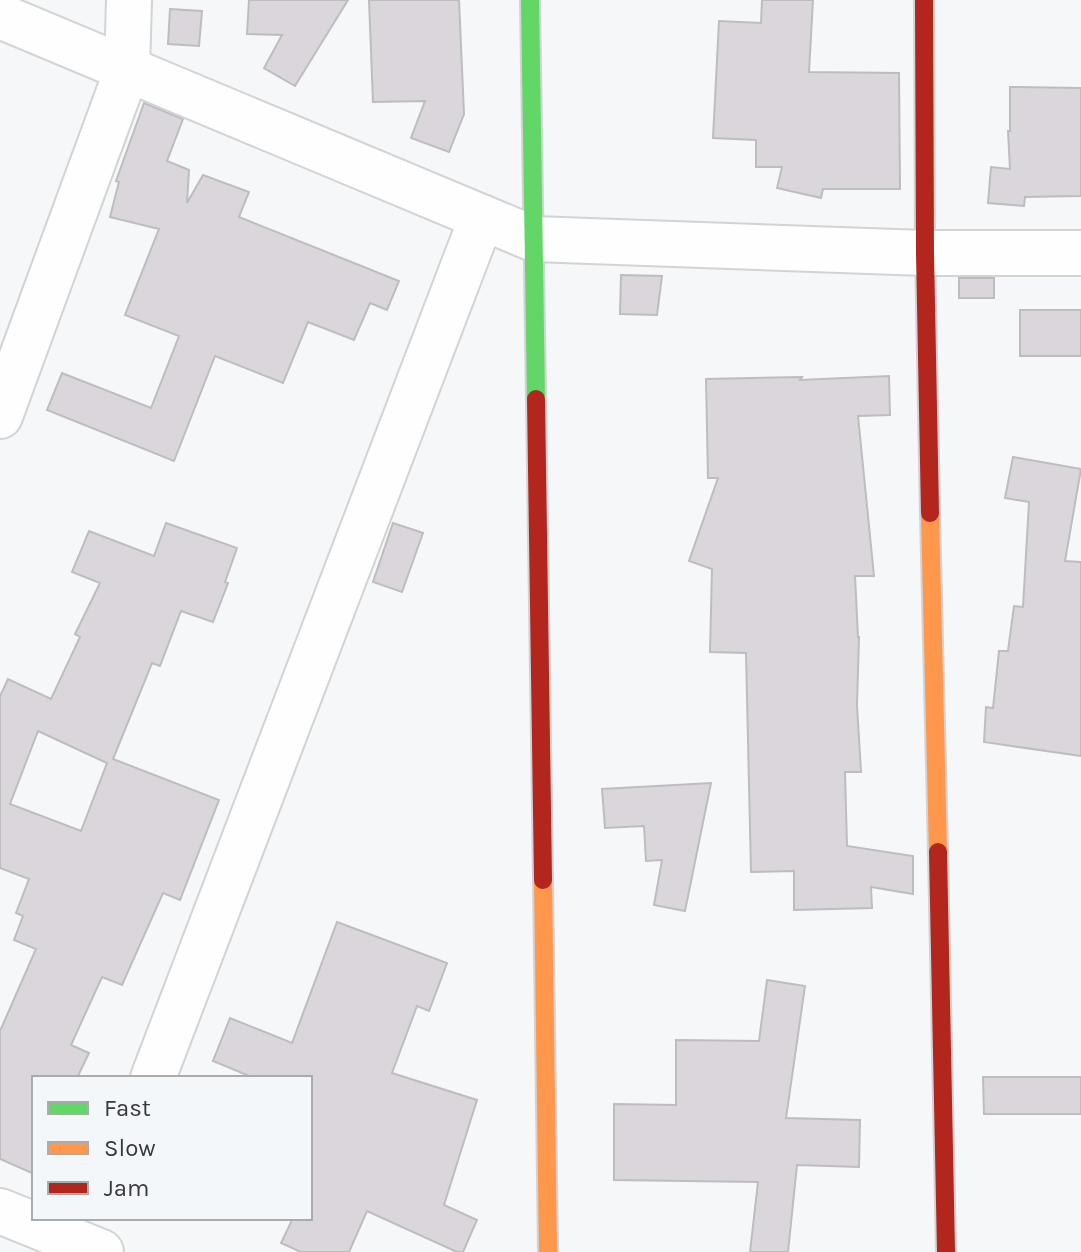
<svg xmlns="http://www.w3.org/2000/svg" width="1081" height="1252" font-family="Karla,sans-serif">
<rect width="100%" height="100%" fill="#f5f7f8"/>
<path fill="#dbd6db" stroke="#bdbdbe" stroke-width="2" fill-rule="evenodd" d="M 249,0 L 348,0 L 295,86 L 264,68 L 282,35 L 247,34 Z
M 369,0 L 459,0 L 464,114 L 449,152 L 411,138 L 425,101 L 373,102 Z
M 762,0 L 813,0 L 809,72 L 899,73 L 900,189 L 823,189 L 821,198 L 777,188 L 782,167 L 756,167 L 756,140 L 713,138 L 719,21 L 761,23 Z
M 170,9 L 202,11 L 199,46 L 168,44 Z
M 1010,87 L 1081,88 L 1081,196 L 1025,197 L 1024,206 L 988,203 L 991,167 L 1010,169 L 1008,131 L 1010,131 Z
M 144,103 L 183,119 L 167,161 L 189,170 L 187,203 L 203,175 L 249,192 L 239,217 L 399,281 L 387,310 L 370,303 L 354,340 L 308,322 L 283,383 L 215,356 L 174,461 L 47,410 L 62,373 L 151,408 L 179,336 L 125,315 L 159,229 L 110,217 L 119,182 L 116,181 Z
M 621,275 L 662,276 L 657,315 L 620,314 Z
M 959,278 L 994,278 L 994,298 L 959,298 Z
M 1020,310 L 1081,310 L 1081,356 L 1020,356 Z
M 889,376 L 890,415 L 858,416 L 874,576 L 855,576 L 858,637 L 859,637 L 857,705 L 861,772 L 845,772 L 847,846 L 913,856 L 913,894 L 871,887 L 872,908 L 794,910 L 794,871 L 751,872 L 746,653 L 710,652 L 712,569 L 689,561 L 718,478 L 708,478 L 706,379 L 802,377 L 800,380 Z
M 1013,457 L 1081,469 L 1065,561 L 1081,562 L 1081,756 L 984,742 L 986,707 L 993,708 L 999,651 L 1008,651 L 1014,606 L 1023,607 L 1029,502 L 1005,498 Z
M 166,523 L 237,548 L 225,582 L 228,583 L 213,622 L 181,611 L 160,666 L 152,663 L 113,759 L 219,800 L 180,900 L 163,893 L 122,985 L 102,977 L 71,1045 L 89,1053 L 77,1078 L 34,1078 L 34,1174 L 0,1159 L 0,1031 L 36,949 L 14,940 L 23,916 L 16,913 L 29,879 L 0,868 L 0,696 L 8,679 L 51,699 L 80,637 L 75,634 L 100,583 L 72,572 L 89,531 L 154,556 ZM 38,731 L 107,763 L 81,831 L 10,804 Z
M 393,523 L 423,533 L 402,592 L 373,582 Z
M 711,783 L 685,911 L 654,905 L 662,860 L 646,861 L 644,826 L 605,828 L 602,789 Z
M 337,922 L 447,963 L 429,1011 L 417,1006 L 392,1073 L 477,1100 L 444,1205 L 477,1220 L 463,1252 L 457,1252 L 367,1211 L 349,1252 L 301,1252 L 281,1243 L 293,1218 L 310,1218 L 310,1078 L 254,1078 L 213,1061 L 230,1018 L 292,1043 Z
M 767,980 L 805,986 L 786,1118 L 860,1120 L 859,1167 L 797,1165 L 788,1252 L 750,1252 L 758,1182 L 614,1180 L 614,1104 L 676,1105 L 676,1040 L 759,1041 Z
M 983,1077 L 1081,1077 L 1081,1114 L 984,1114 Z"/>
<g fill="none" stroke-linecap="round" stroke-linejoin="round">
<defs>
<path id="street" d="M 0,16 L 534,239 L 925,253 L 1081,253
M 0,416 L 127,70 L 129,0
M 153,1078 L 482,217
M 0,1211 L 101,1252"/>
<path id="fast" d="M 530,0 L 536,399"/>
<path id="slow" d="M 930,513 L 938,852
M 543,880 L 548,1252"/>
<path id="jam" d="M 924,0 L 925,253 L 930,513
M 536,399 L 543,880
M 938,852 L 946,1252"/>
</defs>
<use href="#street" stroke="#d2d3d4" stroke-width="48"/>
<use href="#fast" stroke="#d2d3d4" stroke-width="22"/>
<use href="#slow" stroke="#d2d3d4" stroke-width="22"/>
<use href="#jam" stroke="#d2d3d4" stroke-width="22"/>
<use href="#street" stroke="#fefefe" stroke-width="44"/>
<use href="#fast" stroke="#63d668" stroke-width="18"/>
<use href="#slow" stroke="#ff974d" stroke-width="18"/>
<use href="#jam" stroke="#b3261e" stroke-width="18"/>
</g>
<rect x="32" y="1076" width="280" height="144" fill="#f4f7f9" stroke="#a9abad" stroke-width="2"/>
<rect x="48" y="1102" width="40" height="12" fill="#63d668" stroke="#a9abad" stroke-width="2"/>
<text x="104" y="1116" font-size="24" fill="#39393b">Fast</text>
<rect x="48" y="1142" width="40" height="12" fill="#ff974d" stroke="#a9abad" stroke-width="2"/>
<text x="104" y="1156" font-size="24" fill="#39393b">Slow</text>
<rect x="48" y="1182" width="40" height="12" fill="#b3261e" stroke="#a9abad" stroke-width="2"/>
<text x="104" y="1196" font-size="24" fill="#39393b">Jam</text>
</svg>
